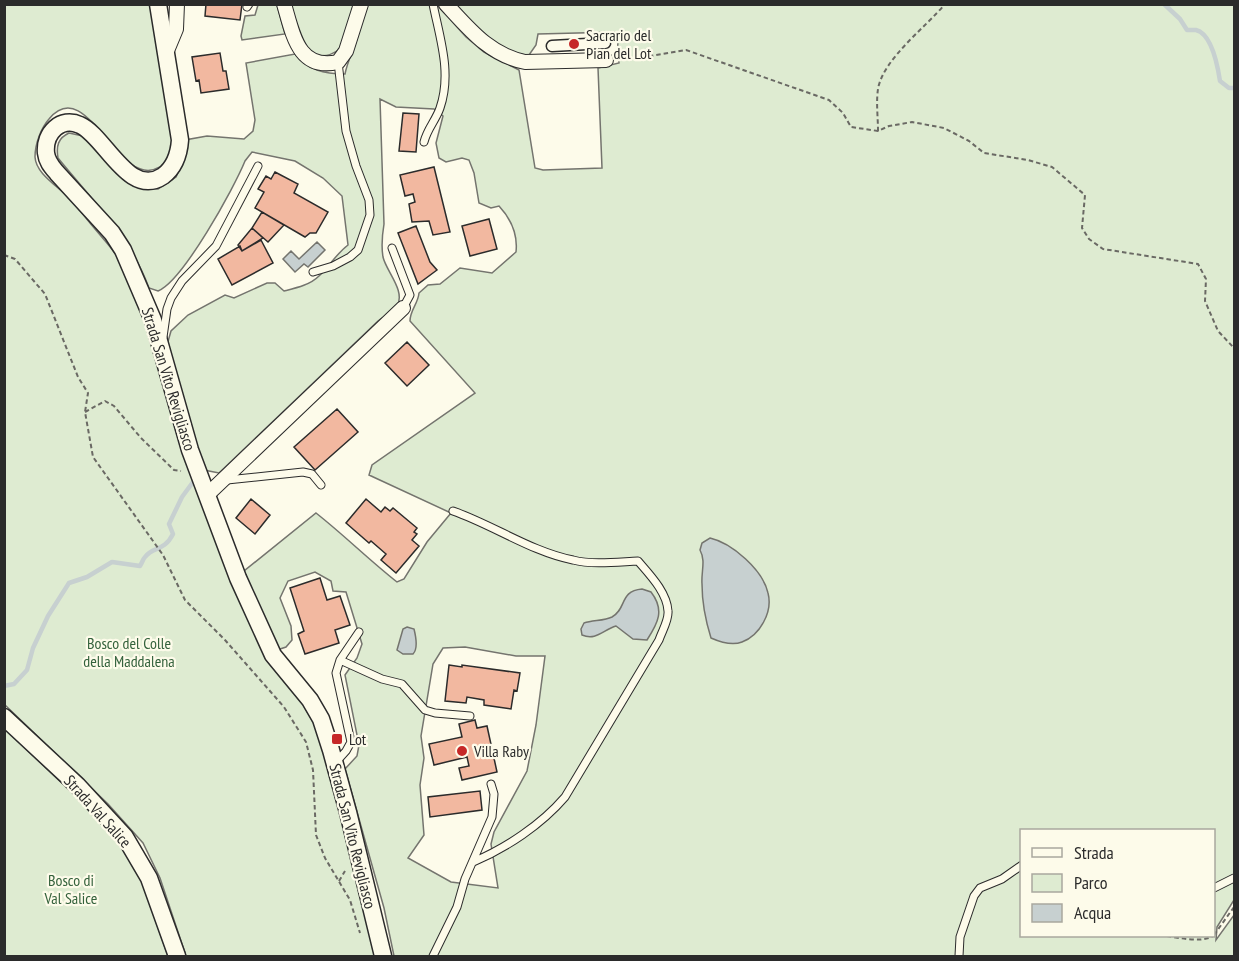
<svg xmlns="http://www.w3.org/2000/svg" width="1239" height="961" font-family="'PT Sans Narrow',sans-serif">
<rect width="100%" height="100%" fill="#fdfbea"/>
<path fill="#deebd1" stroke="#74746e" stroke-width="1.5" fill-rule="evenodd" d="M 4,5 L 151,5 L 172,136 C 173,149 172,159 160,167 C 117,192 88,72 49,119 C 41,128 35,144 35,157 C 36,174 58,186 69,198 C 79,208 86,219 95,229 C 105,241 115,251 123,265 C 151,321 160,383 181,441 C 192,471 208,500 221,528 C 248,586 274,643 301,701 L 321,736 L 375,956 L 186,956 L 160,878 L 143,843 L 108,804 L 5,705 Z
M 258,5 L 277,5 L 285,34 L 242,40 L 241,36 L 245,16 L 255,15 Z
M 290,5 L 354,5 L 340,49 C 306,73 297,29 290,5 Z
M 368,5 L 437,5 L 466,37 L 484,52 L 519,70 L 535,168 L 543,170 L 602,168 L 598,68 L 619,63 L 617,32 L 538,34 L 536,45 L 529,55 C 497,55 475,26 455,5 L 1234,5 L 1234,900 L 1217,927 L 1216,940 L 1234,915 L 1234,956 L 394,956 L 384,908 L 345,769 L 357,756 L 359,745 L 345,675 L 357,658 L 362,644 L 346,592 L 333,591 L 331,581 L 315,572 L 288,581 L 280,598 L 291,626 L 292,640 L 286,647 L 277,650 L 244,571 L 316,513 C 344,535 369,560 397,582 L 404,579 L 427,542 L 451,513 L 369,475 L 372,465 L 475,393 L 410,321 C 410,310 418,304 419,293 L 428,285 L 440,284 L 460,268 L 492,273 L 516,252 C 518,234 511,219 499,206 L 491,208 L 479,203 L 474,173 L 469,160 L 462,158 L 446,162 L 439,158 L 436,143 L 443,116 L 434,109 L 396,107 L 380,99 L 384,224 C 382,236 381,245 383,257 C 386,271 406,291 397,306 C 393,312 383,317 378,321 L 219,473 L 204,470 L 167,345 L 171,331 L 188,315 L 225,295 L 234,298 L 267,283 L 275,283 L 284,291 C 296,288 310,285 319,276 C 330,266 335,255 348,245 L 342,196 L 323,178 L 295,161 L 252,152 L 245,161 C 234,188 183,281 158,291 L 149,288 C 130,236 92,200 58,158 C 56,146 58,138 69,133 L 83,136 L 121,176 L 141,188 L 158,189 L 176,177 L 184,159 L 185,140 L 207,136 L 244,139 L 253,131 L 255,120 L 246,63 L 295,54 C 308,70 324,74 345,74 C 347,63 352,53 356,42 C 361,29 360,16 368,5 ZM 465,647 L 516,656 L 545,656 L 536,725 L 527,771 L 494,832 L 491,844 L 498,888 L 451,882 L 408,858 L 424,835 L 420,785 L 424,758 L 421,736 L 433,664 L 443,648 ZM 1022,830 L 1214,830 L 1214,936 L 1022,936 Z
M 4,728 L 105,824 L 136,865 L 168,956 L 5,956 Z"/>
<path fill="#c7d0d0" stroke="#74746e" stroke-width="1.5" d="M 317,242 L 325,250 L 308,267 L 304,264 L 295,272 L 283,259 L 291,251 L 299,259 Z
M 710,538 C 732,543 763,570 768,593 C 773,612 760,635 742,642 C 732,646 720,642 711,638 C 706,622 702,602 702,584 C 701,572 706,561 700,550 L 702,543 Z
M 642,589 L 651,592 C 665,610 658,623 647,640 L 633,639 L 616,626 C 603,630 596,641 582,635 L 581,629 L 584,623 C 593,620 604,621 612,617 C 627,609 619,591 642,589 Z
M 407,627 L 414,629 C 416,637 418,649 413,654 L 403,654 L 397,650 L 403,629 Z"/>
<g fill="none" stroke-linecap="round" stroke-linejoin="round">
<path stroke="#c7d0d0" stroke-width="4.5" d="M 1164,4 L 1180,19 L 1187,30 C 1190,30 1193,30 1196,30 C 1212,34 1218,68 1220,81 L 1229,88 L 1234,88
M 4,686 L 14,684 L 27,670 L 33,648 L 48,616 L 69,583 L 87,577 L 112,562 L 140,566 C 142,563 143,559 145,557 C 153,546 164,552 173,534 L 169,524 L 182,497 L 193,482"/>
</g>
<path fill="#f2b8a0" stroke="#2b2b2b" stroke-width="1.5" d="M 206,4 L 242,4 L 240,20 L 205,16 Z
M 220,53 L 223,71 L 226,71 L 229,89 L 201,93 L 199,80 L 196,81 L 192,57 Z
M 403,113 L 419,114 L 416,152 L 399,151 Z
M 434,167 L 450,232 L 433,235 L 429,221 L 412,222 L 409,204 L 415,202 L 413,194 L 405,196 L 400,175 Z
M 275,172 L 298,184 L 294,193 L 328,212 L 316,233 L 310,233 L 305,237 L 255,208 L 264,192 L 258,189 L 266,176 L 271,179 Z
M 262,212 L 284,225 L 268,242 L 252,228 Z
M 489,219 L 497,249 L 470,256 L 462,226 Z
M 416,226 L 430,262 L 437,270 L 418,284 L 398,233 Z
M 252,228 L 263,238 L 242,251 L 238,245 Z
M 261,240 L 273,263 L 232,285 L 218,259 L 240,246 L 242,251 Z
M 407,342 L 429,365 L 407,386 L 385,363 Z
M 337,409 L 358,432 L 315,470 L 294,447 Z
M 251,499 L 270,515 L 255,534 L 236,518 Z
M 366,499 L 381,512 L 385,507 L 390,511 L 393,508 L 417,528 L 414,532 L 417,534 L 412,540 L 419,546 L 396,573 L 381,560 L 386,554 L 371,541 L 369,543 L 346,523 Z
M 320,578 L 327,600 L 340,596 L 350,625 L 335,630 L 339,643 L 305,654 L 298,634 L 304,631 L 290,588 Z
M 449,665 L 462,667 L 462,665 L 520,673 L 517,691 L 514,690 L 511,709 L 484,705 L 484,700 L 467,697 L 466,703 L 445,701 Z
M 475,720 L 477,728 L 487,726 L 497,772 L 462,780 L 459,768 L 469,766 L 467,757 L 434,765 L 429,744 L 462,737 L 459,724 Z
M 480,791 L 482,810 L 430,817 L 428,797 Z"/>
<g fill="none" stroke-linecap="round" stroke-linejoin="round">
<defs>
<path id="service" d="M 247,7 L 249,4
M 424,142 C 427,129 436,120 440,108 C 452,73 440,39 433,4
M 392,248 L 410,295 L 403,308
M 313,272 L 333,266 L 350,257 L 358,250 L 370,215 L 369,200 L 356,166 L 346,131 L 338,62
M 163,337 L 167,309 L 171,298 L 182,281 L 216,246 L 258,166
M 227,480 L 303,472 L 312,474 L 321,485
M 453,511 C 493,525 532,552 573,560 C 593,565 617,562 638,561 C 649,574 667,592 668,611 C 669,620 662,631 659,640 L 565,797 C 541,825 506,848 473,862
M 340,660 L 382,679 L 402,684 L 425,710 L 435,713 L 470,716
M 337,761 L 346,751 L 351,742 L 336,673 L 340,660 L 359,632
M 1214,888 L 1234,878
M 433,956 L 457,907 L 465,879 L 492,817 L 494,794 L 491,784
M 959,956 L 960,937 L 974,896 L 980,888 L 1002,879 L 1022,865"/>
<path id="pedestrian" d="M 552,46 L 605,43"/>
<path id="minor" d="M 284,4 C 293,34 298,71 338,62 L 346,51 L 361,4
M 446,4 C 470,30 490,55 525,62 L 606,60
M 166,53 L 176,29 L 177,4
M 207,495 L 403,308"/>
<path id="tertiary" d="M 158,4 L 180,140 C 179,154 175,167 163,176 C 129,199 105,136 80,125 C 61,116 44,133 46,153 C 47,162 52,167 57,173 L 112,233 L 123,250 L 153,320 L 190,450 L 238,578 L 273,655 L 310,700 L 321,719 L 331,750 L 348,812 L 383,956
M 4,717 L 77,785 L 125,837 L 149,878 L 177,956"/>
</defs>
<use href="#service" stroke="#2b2b2b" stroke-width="9"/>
<use href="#pedestrian" stroke="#2b2b2b" stroke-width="13"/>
<use href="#minor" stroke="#2b2b2b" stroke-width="16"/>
<use href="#tertiary" stroke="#2b2b2b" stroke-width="19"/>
<path stroke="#6a6964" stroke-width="2" stroke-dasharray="4.5 3" stroke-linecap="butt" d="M 619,59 L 638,58 L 686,50 L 829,100 L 843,113 L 851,127 L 878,131 L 889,126 L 912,122 L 944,128 L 969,141 L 984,153 L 1028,160 L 1052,167 L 1085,195 L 1082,228 L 1089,239 L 1103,249 L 1198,264 L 1206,279 L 1205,301 L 1218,331 L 1234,348
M 878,131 C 878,118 876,102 878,89 C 883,59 926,27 945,4
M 4,255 L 15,259 L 45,294 L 78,377 L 88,393 L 85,412 L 93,457 L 163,555 L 185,600 L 225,640 L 284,707 L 306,742 L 313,770 L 316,835 L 325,858 L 350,900 L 360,933
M 85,412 L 105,401 L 114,406 L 141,438 L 174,470 L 181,471
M 339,881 L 345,871
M 1214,935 L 1234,907
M 1167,936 C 1180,938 1202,943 1213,936"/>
<use href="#service" stroke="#fdfbea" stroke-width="7"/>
<use href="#pedestrian" stroke="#fdfbea" stroke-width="10"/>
<use href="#minor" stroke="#fdfbea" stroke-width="14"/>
<use href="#tertiary" stroke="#fdfbea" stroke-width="16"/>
</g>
<g fill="#c62828" stroke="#fdfbea" stroke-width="2">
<circle cx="574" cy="44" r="6"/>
<rect x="331" y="733" width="12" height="12" rx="3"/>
<circle cx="462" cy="751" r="6"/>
</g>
<g text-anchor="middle" stroke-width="4.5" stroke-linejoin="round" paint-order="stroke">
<g font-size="16" fill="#2b2b2b" stroke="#fdfbea" text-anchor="start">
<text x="586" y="41">Sacrario del<tspan x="586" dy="18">Pian del Lot</tspan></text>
<text x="349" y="745">Lot</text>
<text x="474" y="757">Villa Raby</text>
</g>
<g font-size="16" fill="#2b2b2b" stroke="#fdfbea">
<text transform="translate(169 379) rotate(73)" y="6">Strada San Vito Revigliasco</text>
<text transform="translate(98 811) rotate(48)" y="6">Strada Val Salice</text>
<text transform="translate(353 836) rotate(76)" y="6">Strada San Vito Revigliasco</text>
</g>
<g font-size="16" fill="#34623c" stroke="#fdfbea">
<text x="129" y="649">Bosco del Colle<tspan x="129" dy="18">della Maddalena</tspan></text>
<text x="71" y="886">Bosco di<tspan x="71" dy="18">Val Salice</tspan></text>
</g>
</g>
<rect width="1239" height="961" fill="none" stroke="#2b2b2b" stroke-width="12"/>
<rect x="1020" y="829" width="195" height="108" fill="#fdfbea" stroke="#a9a89e" stroke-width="1.5"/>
<rect x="1032" y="848" width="30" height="9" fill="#fdfbea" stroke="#a9a89e" stroke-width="1.5"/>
<text x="1074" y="859" font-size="18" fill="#2b2b2b">Strada</text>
<rect x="1032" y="874" width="30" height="18" fill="#deebd1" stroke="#a9a89e" stroke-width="1.5"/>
<text x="1074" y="889" font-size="18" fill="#2b2b2b">Parco</text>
<rect x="1032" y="904" width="30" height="18" fill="#c7d0d0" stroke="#a9a89e" stroke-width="1.5"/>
<text x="1074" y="919" font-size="18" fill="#2b2b2b">Acqua</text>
</svg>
